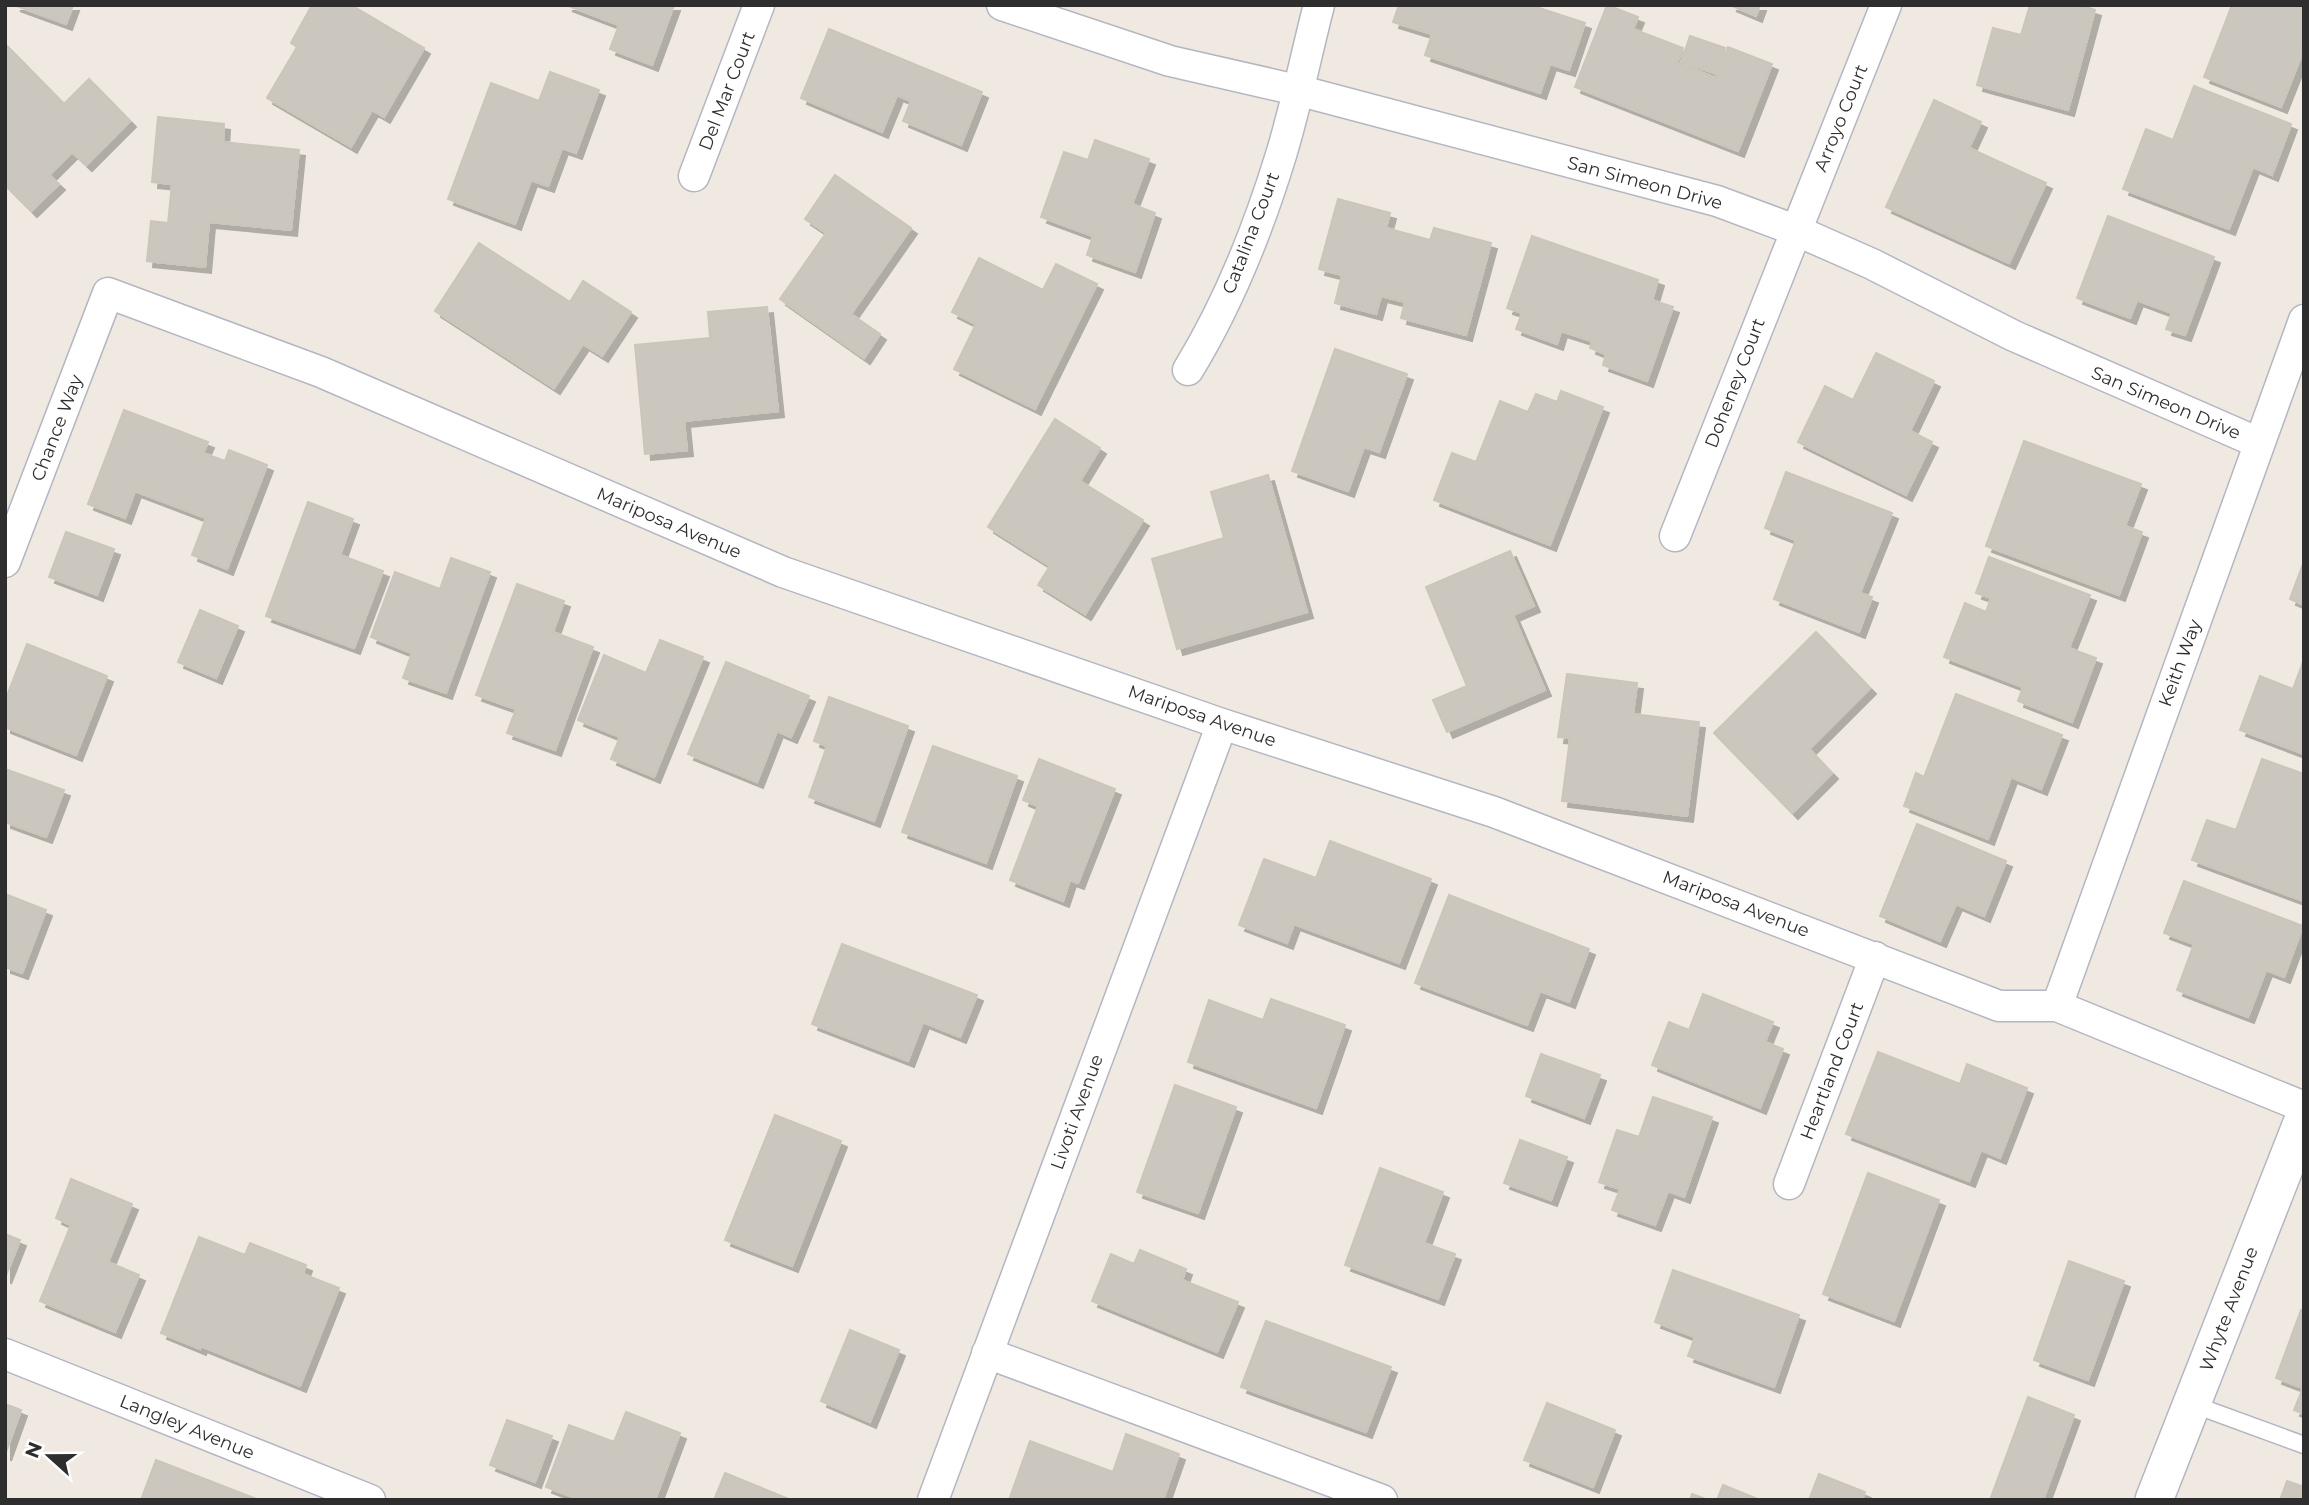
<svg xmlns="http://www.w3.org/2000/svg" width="2309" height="1505" font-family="Montserrat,sans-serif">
<defs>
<filter id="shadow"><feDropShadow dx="6" dy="6" stdDeviation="0" flood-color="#0004"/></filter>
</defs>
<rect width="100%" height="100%" fill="#efe9e1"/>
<path fill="#cbc7bf" stroke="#cbc5ba" stroke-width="2" filter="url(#shadow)" d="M 14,5 L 73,5 L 66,24 Z
M 312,5 L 351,5 L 424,48 L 384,117 L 372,110 L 351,147 L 267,98 L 297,47 L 291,43 Z
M 566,5 L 674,5 L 652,65 L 610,49 L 619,25 Z
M 1399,5 L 1530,5 L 1585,23 L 1569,70 L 1550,64 L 1540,93 L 1425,55 L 1432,34 L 1393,22 Z
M 1607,5 L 1638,17 L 1633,29 L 1683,48 L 1677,63 L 1716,78 L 1728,47 L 1772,64 L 1738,151 L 1575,87 Z
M 1730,5 L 1760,5 L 1756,16 Z
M 2030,5 L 2080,5 L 2095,10 L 2068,110 L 1977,85 L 1993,28 L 2021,35 Z
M 2232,5 L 2304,5 L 2304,49 L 2281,107 L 2204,77 Z
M 829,29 L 982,92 L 961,145 L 903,121 L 911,101 L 897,95 L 882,132 L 801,98 Z
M 1690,36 L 1725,48 L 1717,74 L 1681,62 Z
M 5,44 L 64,104 L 89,79 L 130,121 L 86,165 L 72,152 L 49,175 L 59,184 L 31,211 L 5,185 Z
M 550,72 L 599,90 L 576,153 L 562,148 L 548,186 L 531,180 L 515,224 L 448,199 L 491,83 L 539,101 Z
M 2194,86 L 2291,124 L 2272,175 L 2253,167 L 2229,229 L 2123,189 L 2146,129 L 2173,140 Z
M 1934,100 L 1981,122 L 1969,148 L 2046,183 L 2009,263 L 1886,207 Z
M 158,117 L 224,124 L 223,142 L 299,150 L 291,230 L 209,222 L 205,267 L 147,261 L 151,221 L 168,223 L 172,184 L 152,182 Z
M 1095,140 L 1149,159 L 1132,204 L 1155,213 L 1135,272 L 1087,255 L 1093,236 L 1041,217 L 1064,152 L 1088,160 Z
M 835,175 L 911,228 L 851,314 L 880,334 L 864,358 L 780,299 L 826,233 L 805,219 Z
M 1338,199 L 1390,213 L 1386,228 L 1430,240 L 1434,228 L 1491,243 L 1466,335 L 1401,318 L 1405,302 L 1381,296 L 1376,314 L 1335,303 L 1342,275 L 1319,269 Z
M 2108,216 L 2214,257 L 2185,335 L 2166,329 L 2172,313 L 2137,300 L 2130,318 L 2077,298 Z
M 1532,236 L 1658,280 L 1652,300 L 1673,307 L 1647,381 L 1603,365 L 1606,354 L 1590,348 L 1592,341 L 1561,331 L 1557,344 L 1516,329 L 1522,313 L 1507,308 Z
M 479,243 L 570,302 L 583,281 L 631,312 L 602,356 L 583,344 L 554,388 L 435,311 Z
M 979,258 L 1043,290 L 1056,264 L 1097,284 L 1035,409 L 954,369 L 976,324 L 952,312 Z
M 767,307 L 778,411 L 684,421 L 687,450 L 645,454 L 635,345 L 710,338 L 708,312 Z
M 1335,349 L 1407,374 L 1379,452 L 1364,447 L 1348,491 L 1292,471 Z
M 1876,353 L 1934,381 L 1910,431 L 1932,442 L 1906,495 L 1798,442 L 1825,386 L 1853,400 Z
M 1561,391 L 1603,407 L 1550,545 L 1434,500 L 1452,453 L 1476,462 L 1500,401 L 1528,412 L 1536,394 L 1557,402 Z
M 124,410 L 208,442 L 203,453 L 225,461 L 229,450 L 267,465 L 227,569 L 192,555 L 206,518 L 135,491 L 125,518 L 88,504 Z
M 1055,419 L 1100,448 L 1080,481 L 1143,520 L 1085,614 L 1038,585 L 1050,566 L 988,527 Z
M 2024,441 L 2141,484 L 2125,526 L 2142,532 L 2119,595 L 1986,546 Z
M 1786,472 L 1892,513 L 1860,593 L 1872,597 L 1859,632 L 1774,599 L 1796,540 L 1765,528 Z
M 1268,475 L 1307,612 L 1177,649 L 1152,559 L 1224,538 L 1211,492 Z
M 308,502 L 353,519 L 340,555 L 383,571 L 354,648 L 266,616 Z
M 66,532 L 114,549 L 97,595 L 49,577 Z
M 1510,551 L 1534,606 L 1513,615 L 1545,690 L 1447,732 L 1433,700 L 1467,686 L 1426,587 Z
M 1989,557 L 2090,595 L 2069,648 L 2096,658 L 2072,722 L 2018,701 L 2023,687 L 1944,657 L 1965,603 L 1986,612 L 1991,598 L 1976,593 Z
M 451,558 L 490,572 L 446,693 L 403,678 L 412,653 L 371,637 L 395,572 L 440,589 Z
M 2304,561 L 2304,605 L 2290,599 Z
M 517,584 L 564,601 L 553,632 L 593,647 L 555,750 L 507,733 L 516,709 L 476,695 Z
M 200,610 L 238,626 L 216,678 L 178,662 Z
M 1816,632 L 1870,688 L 1809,749 L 1832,773 L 1792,813 L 1714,733 Z
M 660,640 L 703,657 L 654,777 L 611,759 L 620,737 L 578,720 L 604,655 L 646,673 Z
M 27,644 L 107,676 L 76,755 L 5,727 L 5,701 Z
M 2304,659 L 2304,754 L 2240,730 L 2260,676 L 2293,689 Z
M 726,662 L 809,696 L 791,737 L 777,731 L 757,782 L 688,754 Z
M 1567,674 L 1637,683 L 1633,714 L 1699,722 L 1687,816 L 1562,801 L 1570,738 L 1558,737 Z
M 1956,694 L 2062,735 L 2041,789 L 2011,777 L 1988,839 L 1904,806 L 1916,773 L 1924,777 Z
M 829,697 L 908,726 L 874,821 L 809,797 L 827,746 L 814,741 Z
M 933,746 L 1017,776 L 986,863 L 902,832 Z
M 1039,759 L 1115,789 L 1078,883 L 1070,880 L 1063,901 L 1010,880 L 1038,806 L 1023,800 Z
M 2262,759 L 2304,774 L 2304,901 L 2192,860 L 2207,820 L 2236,830 Z
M 5,769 L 64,790 L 46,837 L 5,822 Z
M 1917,824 L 2006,861 L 1984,916 L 1956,904 L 1940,941 L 1880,916 Z
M 1330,841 L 1431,879 L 1399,963 L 1294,924 L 1287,943 L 1239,925 L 1264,859 L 1316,878 Z
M 2184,881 L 2303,926 L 2284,977 L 2266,970 L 2248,1017 L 2177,990 L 2194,944 L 2164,933 Z
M 5,894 L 46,910 L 22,973 L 5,967 Z
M 1449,895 L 1589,949 L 1569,1002 L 1540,991 L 1527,1025 L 1415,983 Z
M 842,944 L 977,995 L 960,1037 L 923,1022 L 908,1061 L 812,1024 Z
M 1703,994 L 1773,1022 L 1765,1042 L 1783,1049 L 1760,1108 L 1652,1065 L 1669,1022 L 1689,1030 Z
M 1271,999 L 1345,1025 L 1316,1108 L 1188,1062 L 1209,1000 L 1263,1020 Z
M 1878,1052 L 1960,1084 L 1967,1064 L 2027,1088 L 2000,1158 L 1981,1150 L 1969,1181 L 1846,1134 Z
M 1541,1054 L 1600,1075 L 1584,1118 L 1526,1096 Z
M 1175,1085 L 1236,1107 L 1198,1213 L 1137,1192 Z
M 1653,1097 L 1712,1117 L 1684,1197 L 1668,1191 L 1655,1225 L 1612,1210 L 1620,1189 L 1599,1182 L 1617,1130 L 1639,1137 Z
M 775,1115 L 841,1141 L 792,1266 L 725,1240 Z
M 1520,1140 L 1567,1157 L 1551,1200 L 1504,1183 Z
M 1380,1168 L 1443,1192 L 1424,1243 L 1455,1254 L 1438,1299 L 1345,1265 Z
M 1868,1173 L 1939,1200 L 1894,1321 L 1823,1294 Z
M 71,1179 L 132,1204 L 108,1262 L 139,1275 L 115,1332 L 40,1301 L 71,1225 L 56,1218 Z
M 5,1234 L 20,1240 L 5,1278 Z
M 199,1237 L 245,1255 L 250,1243 L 306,1265 L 303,1274 L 339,1288 L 300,1386 L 201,1346 L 200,1349 L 161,1333 Z
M 1140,1250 L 1186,1269 L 1182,1280 L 1238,1302 L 1217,1352 L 1092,1301 L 1111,1254 L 1134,1264 Z
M 2069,1261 L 2124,1281 L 2088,1380 L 2034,1360 Z
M 1673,1270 L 1799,1315 L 1774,1387 L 1688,1356 L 1695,1337 L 1655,1322 Z
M 2301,1310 L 2304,1311 L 2304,1414 L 2294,1410 L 2303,1388 L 2276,1378 Z
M 1266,1321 L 1391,1367 L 1366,1432 L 1241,1387 Z
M 850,1330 L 899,1350 L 870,1422 L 821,1401 Z
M 2028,1397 L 2074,1415 L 2043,1500 L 1990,1500 Z
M 1547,1403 L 1615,1430 L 1593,1487 L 1524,1460 Z
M 5,1404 L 21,1410 L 5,1455 Z
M 626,1412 L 680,1433 L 655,1500 L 581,1500 L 546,1487 L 569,1425 L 614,1442 Z
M 507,1420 L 552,1436 L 535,1482 L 490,1465 Z
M 1126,1434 L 1179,1454 L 1163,1500 L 1009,1500 L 1030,1441 L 1113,1472 Z
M 156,1460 L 259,1500 L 141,1500 Z
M 725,1473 L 791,1500 L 714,1500 Z
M 1819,1474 L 1865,1492 L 1862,1500 L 1809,1500 Z
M 2287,1481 L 2304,1487 L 2304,1500 L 2280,1500 Z
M 1723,1485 L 1760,1500 L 1717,1500 Z
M 1692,1494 L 1708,1500 L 1690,1500 Z"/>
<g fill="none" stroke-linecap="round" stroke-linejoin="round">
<defs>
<path id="service" d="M 2192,1404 L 2304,1445"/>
<path id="minor" d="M 1002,5 L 1170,61 L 1297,90 L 1717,201 L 1795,230 L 1872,264 L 2014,336 L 2259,443
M 694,176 L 759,5
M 1188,370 C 1229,303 1258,230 1281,155 C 1296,106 1306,55 1319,5
M 1675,536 L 1886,5
M 5,562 L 108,293 L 321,372 L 783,572 L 1222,724 L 1494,812 L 1999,1006 L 2057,1006 L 2304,1107
M 2057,1006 L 2304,320
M 1789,1184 L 1875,957
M 987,1353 L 1382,1500
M 5,1354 L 370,1500
M 933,1500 L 1222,724"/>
<path id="tertiary" d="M 2154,1500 L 2304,1118"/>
</defs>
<use href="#service" stroke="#b4b7c1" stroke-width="19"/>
<use href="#minor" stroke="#b4b7c1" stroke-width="33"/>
<use href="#tertiary" stroke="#b4b7c1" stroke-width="40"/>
<use href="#service" stroke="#fff" stroke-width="16"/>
<use href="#minor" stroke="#fff" stroke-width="30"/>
<use href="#tertiary" stroke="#fff" stroke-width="37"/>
</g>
<g text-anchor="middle" stroke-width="7" stroke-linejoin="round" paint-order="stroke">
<g font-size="18" fill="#2e2e2e" stroke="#fff">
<text transform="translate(727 91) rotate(-69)" y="6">Del Mar Court</text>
<text transform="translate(1841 118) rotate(-68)" y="6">Arroyo Court</text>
<text transform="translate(1645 183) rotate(15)" y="6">San Simeon Drive</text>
<text transform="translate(1251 233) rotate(-69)" y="6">Catalina Court</text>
<text transform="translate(1735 383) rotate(-69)" y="6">Doheney Court</text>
<text transform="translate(2166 403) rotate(23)" y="6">San Simeon Drive</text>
<text transform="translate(57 428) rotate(-69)" y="6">Chance Way</text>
<text transform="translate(669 523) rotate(23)" y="6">Mariposa Avenue</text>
<text transform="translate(2180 663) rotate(-70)" y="6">Keith Way</text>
<text transform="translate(1202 716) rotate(19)" y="6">Mariposa Avenue</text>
<text transform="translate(1736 904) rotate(21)" y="6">Mariposa Avenue</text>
<text transform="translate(1832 1071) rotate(-69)" y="6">Heartland Court</text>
<text transform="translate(1077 1112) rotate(-70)" y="6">Livoti Avenue</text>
<text transform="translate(2229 1309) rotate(-69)" y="6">Whyte Avenue</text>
<text transform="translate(187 1427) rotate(22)" y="6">Langley Avenue</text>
</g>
</g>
<rect width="2309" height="1505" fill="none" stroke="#2e2e2e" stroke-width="14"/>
<g transform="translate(49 1456) rotate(291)" stroke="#ffffff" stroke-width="5" paint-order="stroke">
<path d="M0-5L12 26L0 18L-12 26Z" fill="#2e2e2e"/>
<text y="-10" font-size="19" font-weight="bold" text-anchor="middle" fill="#2e2e2e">N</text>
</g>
</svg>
